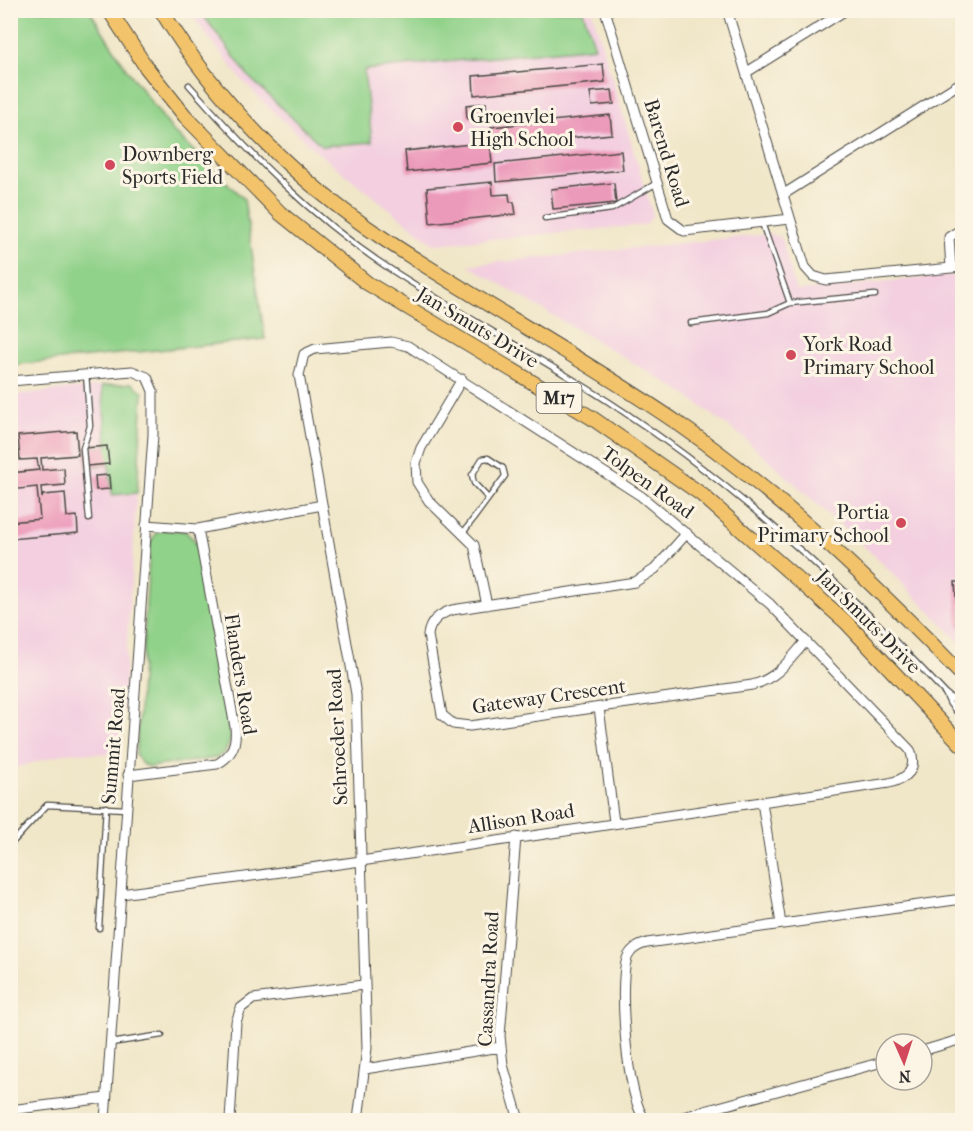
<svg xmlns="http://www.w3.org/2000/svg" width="973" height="1131" font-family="'IM FELL French Canon',serif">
<rect width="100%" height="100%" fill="#fcf5e5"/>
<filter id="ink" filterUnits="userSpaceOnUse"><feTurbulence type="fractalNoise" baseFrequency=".0167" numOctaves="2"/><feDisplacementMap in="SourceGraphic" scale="12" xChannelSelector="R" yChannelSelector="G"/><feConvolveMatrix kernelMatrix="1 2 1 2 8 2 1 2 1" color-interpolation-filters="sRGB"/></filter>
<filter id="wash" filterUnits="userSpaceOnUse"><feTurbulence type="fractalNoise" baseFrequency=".008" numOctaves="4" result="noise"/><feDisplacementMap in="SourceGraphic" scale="24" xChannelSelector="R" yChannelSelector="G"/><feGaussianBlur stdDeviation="1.35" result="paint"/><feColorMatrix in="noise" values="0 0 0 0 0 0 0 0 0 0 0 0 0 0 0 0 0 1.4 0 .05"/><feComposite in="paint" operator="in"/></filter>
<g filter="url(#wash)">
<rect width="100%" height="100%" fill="#f0e6c8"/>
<path fill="#f3cfe0" d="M 188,11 L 592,11 L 653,215 L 646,225 L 434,244 L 316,151 L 263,102 L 242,80 Z
M 770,234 L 781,237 L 796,291 L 962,274 L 962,644 L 879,560 L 744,438 L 679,390 L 468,265 Z
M 132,383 L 143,392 L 120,755 L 70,752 L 11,769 L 11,395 Z
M 83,1113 L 93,1120 L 30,1120 Z"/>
<path fill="#91d28a" stroke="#5e7e5a" stroke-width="1.5" d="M 11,10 L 90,11 L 128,71 L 173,131 L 244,199 L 265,339 L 11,365 Z
M 200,11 L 583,11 L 595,47 L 364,70 L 372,142 L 322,146 L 249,77 Z
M 132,383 L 143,392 L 137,493 L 112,495 L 109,465 L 87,466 L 85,448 L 107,446 L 102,386 Z
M 162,530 L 185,531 L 196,542 L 231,739 L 225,752 L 216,758 L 149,767 L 142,764 L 136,755 L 150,544 L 155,534 Z"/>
<g id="blocks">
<path fill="#ec9ab9" d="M 603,64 L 605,82 L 474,95 L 473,76 Z
M 612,90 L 614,104 L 592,106 L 590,92 Z
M 486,103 L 487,117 L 467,119 L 466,105 Z
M 610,115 L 612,134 L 493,145 L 491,127 Z
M 490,142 L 492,163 L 407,172 L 405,151 Z
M 621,151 L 623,170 L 496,182 L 495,164 Z
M 492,182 L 493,195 L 509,194 L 510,202 L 514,202 L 516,214 L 430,223 L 427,188 Z
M 614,183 L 616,203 L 553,209 L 551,189 Z
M 76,431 L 78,455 L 41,458 L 42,470 L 64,468 L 65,485 L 41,487 L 42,498 L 43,495 L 65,493 L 67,517 L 77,516 L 78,533 L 10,539 L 10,522 L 40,519 L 37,487 L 10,490 L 10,473 L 39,470 L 37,459 L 20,460 L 18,436 Z
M 107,446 L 109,464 L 87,466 L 85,448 Z
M 109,475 L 110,489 L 96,490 L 95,476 Z
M 955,582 L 962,582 L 962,627 L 958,627 Z"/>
</g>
</g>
<g filter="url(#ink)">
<use href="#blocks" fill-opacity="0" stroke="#494743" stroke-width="1.5"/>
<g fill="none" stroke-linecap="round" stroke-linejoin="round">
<defs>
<path id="service" d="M 189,85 C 248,152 311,217 387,267 C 459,314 536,355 609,402 C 734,483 844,585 945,693 L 962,707
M 545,218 L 612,209 L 657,183
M 762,223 L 790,303
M 691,323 L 768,313 L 790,303 L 875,295
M 86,374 L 90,426 L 83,448 L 89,519
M 463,533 L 505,476 L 503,468 L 488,458 L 482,459 L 472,475 L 474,483 L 488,498
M 945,693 L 950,704 L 962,718
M 10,845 L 47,805 L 126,809
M 99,928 L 106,807
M 111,1043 L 162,1035"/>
<path id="minor" d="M 605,10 L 668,219 L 684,231 L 790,219
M 727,10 L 805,267 L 813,276 L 826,280 L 962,267
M 747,72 L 846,10
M 784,194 L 962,82
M 951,268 L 949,237 L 962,229
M 462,379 L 421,448 L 416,463 L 417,482 L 429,501 L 474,545 L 487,605
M 10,381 L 132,371 L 147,377 L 153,391 L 153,435 L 105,1120
M 146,525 L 198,529 L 322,505
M 687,533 L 655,569 L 635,582 L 452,610 C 439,614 430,621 428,635 L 442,715 L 453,724 L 470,726 L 752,685 C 777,679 790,659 806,641
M 599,708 L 614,822
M 128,775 L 217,764 C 232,756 237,743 235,727 L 198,529
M 762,802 L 781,924
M 516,837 L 500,1036 L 503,1065 L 519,1120
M 121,894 L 361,861 C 537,835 713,810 889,783 C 907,779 918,769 910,750 L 770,604 L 641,496 L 408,346 L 391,342 L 315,349 L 304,354 L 299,375 L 356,694 L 367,1048 L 358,1120
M 922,1051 L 962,1039
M 365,1069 L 500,1047
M 10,1110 L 106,1098
M 230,1120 L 236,1022 L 241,1008 L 253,999 L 363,985
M 646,1120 C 627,1104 617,979 628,956 C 632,948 639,945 647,943 L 962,899
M 672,1120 L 886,1061"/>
<path id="primary" d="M 109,10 L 146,67 L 185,116 L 280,213 L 367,283 L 592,418 L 701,494 L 846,622 L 962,745
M 161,10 C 217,102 295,180 384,239 C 481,303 583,358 679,424 C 783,496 875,585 962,675"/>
</defs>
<use href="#service" stroke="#494743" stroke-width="7"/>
<use href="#minor" stroke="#494743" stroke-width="11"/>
<use href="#primary" stroke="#494743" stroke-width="16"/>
<use href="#service" stroke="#fff" stroke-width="4.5"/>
<use href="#minor" stroke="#fff" stroke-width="9"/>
<use href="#primary" stroke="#f2c36a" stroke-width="14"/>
</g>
</g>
<g fill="#d1495b" stroke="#fcf5e5" stroke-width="2">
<circle cx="458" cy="127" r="6"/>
<circle cx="110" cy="165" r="6"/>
<circle cx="791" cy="355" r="6"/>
<circle cx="901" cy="523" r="6"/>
</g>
<g text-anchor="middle" stroke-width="6" stroke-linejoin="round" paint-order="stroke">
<rect fill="#fcf5e5" stroke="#6a6863" stroke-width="1.5" x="536.5" y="383" width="45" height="30" rx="4.5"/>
<g font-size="18" font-weight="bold" fill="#2b2b2b">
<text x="559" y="404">M17</text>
</g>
<g font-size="20" fill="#2b2b2b" stroke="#fcf5e5" text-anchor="start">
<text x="470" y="123">Groenvlei<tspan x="470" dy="23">High School</tspan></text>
<text x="122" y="161">Downberg<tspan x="122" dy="23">Sports Field</tspan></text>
<text x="803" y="351">York Road<tspan x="803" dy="23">Primary School</tspan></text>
<text x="889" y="519" text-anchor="end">Portia<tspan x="889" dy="23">Primary School</tspan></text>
</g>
<g font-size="20" fill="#2b2b2b" stroke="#fcf5e5">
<text transform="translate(667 153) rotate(73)" y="7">Barend Road</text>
<text transform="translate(478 327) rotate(31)" y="7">Jan Smuts Drive</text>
<text transform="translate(648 482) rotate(36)" y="7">Tolpen Road</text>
<text transform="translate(869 621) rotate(45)" y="7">Jan Smuts Drive</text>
<text transform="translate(241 674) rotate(81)" y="7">Flanders Road</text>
<text transform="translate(549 696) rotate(-8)" y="7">Gateway Crescent</text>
<text transform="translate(337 737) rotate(-93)" y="7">Schroeder Road</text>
<text transform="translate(113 746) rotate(-85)" y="7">Summit Road</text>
<text transform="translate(521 818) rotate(-9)" y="7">Allison Road</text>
<text transform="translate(488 979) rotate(-87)" y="7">Cassandra Road</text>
</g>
</g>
<rect width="973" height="1131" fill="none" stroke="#fcf5e5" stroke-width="36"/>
<g transform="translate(904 1062) rotate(177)"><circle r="28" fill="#fcf5e5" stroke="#a8a49b" stroke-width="1.5"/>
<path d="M0-4.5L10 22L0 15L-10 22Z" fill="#d1495b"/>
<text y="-9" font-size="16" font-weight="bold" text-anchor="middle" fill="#2b2b2b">N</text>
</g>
</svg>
